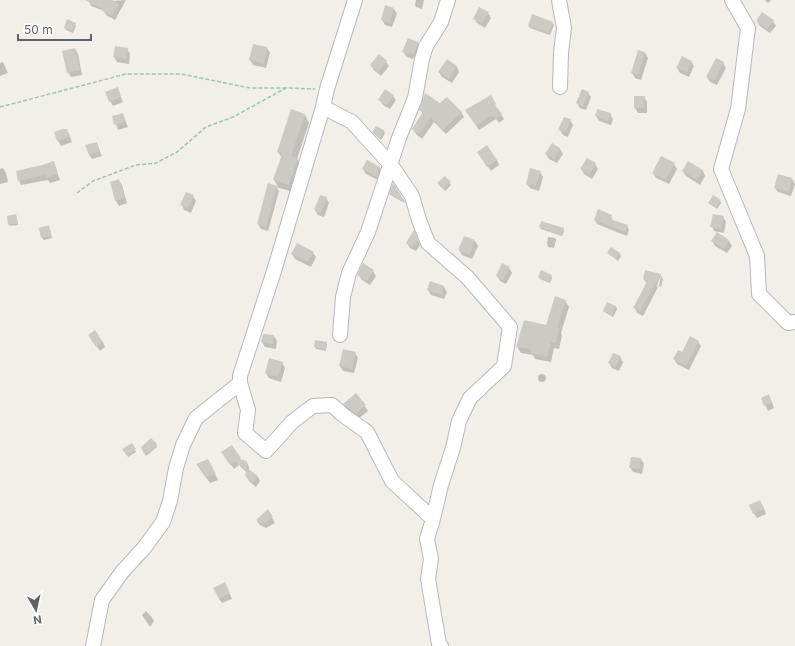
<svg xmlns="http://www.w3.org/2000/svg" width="795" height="646" font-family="Inter,sans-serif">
<rect width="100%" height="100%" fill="#f1efe8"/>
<path fill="#0003" d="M 89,0 L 112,1 L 126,0 L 115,20 L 106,15 L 104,11 L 91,6 L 89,1 Z
M 416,0 L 424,0 L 422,9 L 416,7 L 415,5 Z
M 765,0 L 771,0 L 768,3 Z
M 394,9 L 397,14 L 392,27 L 385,25 L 382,20 Z
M 488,13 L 491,18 L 485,28 L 477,23 L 474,18 Z
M 757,21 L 773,21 L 776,26 L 770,33 L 760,26 Z
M 552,23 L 554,25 L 550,35 L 530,28 L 529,26 Z
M 75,24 L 76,26 L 73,33 L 66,30 L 65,28 Z
M 408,39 L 418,43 L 421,48 L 417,59 L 414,57 L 412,59 L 406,56 L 403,51 Z
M 254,45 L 267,48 L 270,53 L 266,68 L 253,65 L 250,60 Z
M 75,49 L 78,54 L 82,75 L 71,77 L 68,72 Z
M 127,49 L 130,54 L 129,64 L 117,62 L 114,57 Z
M 639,51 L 645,53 L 648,58 L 641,80 L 635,78 L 632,73 Z
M 447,60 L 457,67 L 459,72 L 452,83 L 442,77 L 439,72 Z
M 691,61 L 694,66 L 689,77 L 680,73 L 677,68 Z
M 3,62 L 8,73 L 0,76 L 0,63 Z
M 386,62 L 389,66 L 381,76 L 374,70 L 371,66 Z
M 723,63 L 726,68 L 717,85 L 710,82 L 707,77 Z
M 117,89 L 123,102 L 113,106 L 110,101 Z
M 588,93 L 591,97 L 586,110 L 580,108 L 577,103 Z
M 393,96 L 396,100 L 390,109 L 383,105 L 380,100 Z
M 490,97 L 504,119 L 499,123 L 496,119 L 479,130 L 469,115 Z
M 644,97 L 647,102 L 647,113 L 638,113 L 635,108 Z
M 440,105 L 461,112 L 464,117 L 446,134 L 434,122 L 422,139 L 416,134 L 413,129 L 423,114 L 420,110 Z
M 122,114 L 128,127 L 118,130 L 113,117 Z
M 610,114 L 613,119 L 611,125 L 599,121 L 596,116 Z
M 305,115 L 309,123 L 297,159 L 302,167 L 293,192 L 276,187 L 279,191 L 268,231 L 261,229 L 258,224 L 268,184 L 278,187 L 274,180 L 282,158 L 278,152 Z
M 570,120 L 573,125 L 568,137 L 563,135 L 560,130 Z
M 67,130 L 72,142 L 61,146 L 58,141 Z
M 384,131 L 385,133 L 381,140 L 375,134 Z
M 96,143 L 102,156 L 92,159 L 89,154 Z
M 552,145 L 560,149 L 563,154 L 557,163 L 549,159 L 546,154 Z
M 481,157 L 497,160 L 499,165 L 491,171 Z
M 53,162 L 60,180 L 50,183 L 48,180 L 21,185 L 19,180 Z
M 688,162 L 703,171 L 705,176 L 700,185 L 686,176 L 683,171 Z
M 595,164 L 598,169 L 592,179 L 584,174 L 581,169 Z
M 674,164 L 677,169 L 669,184 L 656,178 L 653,173 Z
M 3,168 L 6,173 L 8,182 L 0,184 L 0,169 Z
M 380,168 L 383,173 L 380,181 L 366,174 L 363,169 Z
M 540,172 L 543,177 L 539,191 L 530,188 L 527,184 Z
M 445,177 L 451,185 L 445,191 L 440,185 Z
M 792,179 L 795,184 L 791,196 L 778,192 L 775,188 Z
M 119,181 L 122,185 L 127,203 L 119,206 L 116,201 L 111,183 Z
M 390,194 L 403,200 L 405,203 L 392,196 Z
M 193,196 L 196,201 L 191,213 L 184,210 L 182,205 Z
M 326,198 L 329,203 L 324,217 L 318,215 L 315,210 Z
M 720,201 L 721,203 L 717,209 L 709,203 Z
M 16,216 L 18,225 L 10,226 L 9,224 Z
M 611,216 L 613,221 L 627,226 L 629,230 L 627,236 L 597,224 L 595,220 Z
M 723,217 L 726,222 L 724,233 L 714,231 L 712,226 Z
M 540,227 L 563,228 L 564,231 L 562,236 L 541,229 Z
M 50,229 L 52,238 L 44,240 L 42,238 Z
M 717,234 L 729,241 L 732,246 L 727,253 L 715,246 L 712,241 Z
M 416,236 L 420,245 L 416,251 L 410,248 L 407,243 Z
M 548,237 L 555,238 L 556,240 L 554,248 L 548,247 L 547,244 Z
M 475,241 L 478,246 L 472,259 L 462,255 L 459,250 Z
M 313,253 L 316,257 L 311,267 L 295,259 L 292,254 Z
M 608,253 L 619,253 L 621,256 L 618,261 Z
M 509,268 L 512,273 L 506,284 L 500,281 L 497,276 Z
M 373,271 L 376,276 L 370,285 L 362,280 L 359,275 Z
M 660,274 L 663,279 L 661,287 L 659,286 L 661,277 L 659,277 L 657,287 L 658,287 L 643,316 L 637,313 L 635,308 L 647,284 L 644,279 Z
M 551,276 L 552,278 L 550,283 L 540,279 L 539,277 Z
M 444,287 L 447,292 L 444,299 L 431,295 L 428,290 Z
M 565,301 L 569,307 L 561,333 L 562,336 L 559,349 L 554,348 L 551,362 L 535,359 L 533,355 L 521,353 L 517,347 L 547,327 Z
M 616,306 L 617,309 L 613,317 L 606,313 L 604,311 Z
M 263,335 L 274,336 L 277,341 L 276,349 L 265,347 L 262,342 Z
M 92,340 L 103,342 L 105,347 L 100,351 Z
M 316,341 L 326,343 L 327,345 L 326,351 L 316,349 L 315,347 Z
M 698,342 L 701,346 L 689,370 L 677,364 L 674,359 Z
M 355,353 L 358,358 L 354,373 L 343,371 L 340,366 Z
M 620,357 L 623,362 L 619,371 L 612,368 L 609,363 Z
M 282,363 L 285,368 L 281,382 L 269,378 L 266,373 Z
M538 378a4 4 0 1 1 8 0a4 4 0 1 1-8 0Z
M 356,394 L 368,411 L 359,418 L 347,409 L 345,404 Z
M 762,398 L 771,400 L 774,408 L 768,411 Z
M 132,444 L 136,452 L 128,457 L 123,449 Z
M 156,445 L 157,447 L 146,456 L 142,447 Z
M 232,446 L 241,460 L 247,462 L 249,467 L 249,470 L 258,477 L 260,481 L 256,487 L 249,481 L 246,476 L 247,473 L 239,465 L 234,469 L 225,457 Z
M 641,459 L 644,464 L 642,474 L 633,472 L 630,467 Z
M 208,460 L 218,480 L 210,483 L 200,469 Z
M 763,506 L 766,514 L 757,518 L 754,513 Z
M 268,510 L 275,523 L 266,528 L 260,525 L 257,521 Z
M 227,588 L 232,599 L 222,603 L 219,599 Z
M 146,611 L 151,616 L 154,621 L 150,627 L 142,615 Z"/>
<path fill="#cccac5" d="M 85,0 L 112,0 L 119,4 L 112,16 L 102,11 L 103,9 Z
M 385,5 L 394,8 L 390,23 L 381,20 Z
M 479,7 L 489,12 L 482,23 L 473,19 Z
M 762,12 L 774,20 L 767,29 L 756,21 Z
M 532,14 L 553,22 L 549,33 L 528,26 Z
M 67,19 L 76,23 L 72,31 L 64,28 Z
M 408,38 L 418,42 L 414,55 L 411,53 L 409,54 L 402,52 Z
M 253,44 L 267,47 L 264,64 L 249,60 Z
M 115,46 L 128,48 L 127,59 L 113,57 Z
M 75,48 L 80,70 L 67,73 L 62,51 Z
M 638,50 L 645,52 L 638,75 L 631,73 Z
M 379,54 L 387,61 L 378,72 L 370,65 Z
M 682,56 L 692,61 L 687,72 L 676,68 Z
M 716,58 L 724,62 L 714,81 L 706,77 Z
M 447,59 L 457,66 L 449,79 L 438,72 Z
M 118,87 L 121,97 L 109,102 L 105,92 Z
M 385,89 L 394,95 L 387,105 L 378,100 Z
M 582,89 L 589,92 L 583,106 L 576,103 Z
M 425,93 L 440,103 L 447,97 L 462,112 L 443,130 L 431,118 L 419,134 L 412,129 L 423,112 L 419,110 Z
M 491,95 L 496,104 L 495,105 L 502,114 L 496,119 L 492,115 L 476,126 L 465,110 Z
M 634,96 L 645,96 L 644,108 L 634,108 Z
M 291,109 L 305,114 L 291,156 L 298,158 L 289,185 L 273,180 L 282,154 L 277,152 Z
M 597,109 L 611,113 L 608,121 L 595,116 Z
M 123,113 L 126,122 L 114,125 L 112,116 Z
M 564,117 L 571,119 L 566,132 L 558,130 Z
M 376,126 L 384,130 L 380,139 L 372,132 Z
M 63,129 L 67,129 L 70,137 L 57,141 L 54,132 Z
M 97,142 L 100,151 L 89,155 L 85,145 Z
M 552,143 L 560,148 L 554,159 L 545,154 Z
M 487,145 L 497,160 L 487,167 L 477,152 Z
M 661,156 L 675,163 L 666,180 L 652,173 Z
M 587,158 L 596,163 L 589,175 L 580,169 Z
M 367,160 L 380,167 L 377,177 L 362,169 Z
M 54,161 L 58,174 L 46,178 L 45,175 L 18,181 L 16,171 L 42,165 Z
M 688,161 L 703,170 L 697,180 L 682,171 Z
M 530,168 L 541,171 L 536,186 L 526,184 Z
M 778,174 L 792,178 L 789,192 L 774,188 Z
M 445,176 L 451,182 L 443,189 L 437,183 Z
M 119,179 L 125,198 L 115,201 L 110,182 Z
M 268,183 L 277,186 L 266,227 L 257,224 Z
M 393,183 L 404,200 L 405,202 L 389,194 Z
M 186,192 L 194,195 L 188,208 L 180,205 Z
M 320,195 L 327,197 L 321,213 L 314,210 Z
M 713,195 L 721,200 L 716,208 L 708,203 Z
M 598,209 L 612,215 L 610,219 L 628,225 L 625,232 L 594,220 Z
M 16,214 L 18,223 L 8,225 L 7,216 Z
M 713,214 L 724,216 L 721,229 L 710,227 Z
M 541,221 L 564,228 L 561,235 L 539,227 Z
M 49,225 L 51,236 L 41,238 L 39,228 Z
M 414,230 L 418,240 L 413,247 L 406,243 Z
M 717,232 L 729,240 L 724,249 L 711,241 Z
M 464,236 L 475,240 L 470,255 L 458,250 Z
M 297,243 L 314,252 L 308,262 L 291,254 Z
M 611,247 L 620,253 L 616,259 L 607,253 Z
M 363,263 L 374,270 L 367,281 L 357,275 Z
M 502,263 L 510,267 L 503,280 L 496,276 Z
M 541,270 L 552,275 L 549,282 L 538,277 Z
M 645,270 L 661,274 L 659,282 L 656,282 L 640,311 L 633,308 L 648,280 L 643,279 Z
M 430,281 L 444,286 L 442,295 L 427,290 Z
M 555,296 L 566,300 L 557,328 L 559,329 L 556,343 L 551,342 L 547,357 L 531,353 L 531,349 L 516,347 L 524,320 L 546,325 Z
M 607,302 L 616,306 L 612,315 L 603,311 Z
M 95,330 L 103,342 L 96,347 L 88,335 Z
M 263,334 L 274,335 L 273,344 L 261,342 Z
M 690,336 L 699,341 L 686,366 L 673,359 L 678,350 L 682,352 Z
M 315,340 L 327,342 L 326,349 L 314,347 Z
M 343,349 L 356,352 L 352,369 L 339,366 Z
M 613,353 L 621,356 L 616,367 L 608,363 Z
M 269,358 L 283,362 L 278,377 L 265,373 Z
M 356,393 L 366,405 L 356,414 L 343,404 Z
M 769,394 L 772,403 L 764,406 L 761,398 Z
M 151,438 L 157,444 L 149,452 L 144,454 L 141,447 Z
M 132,443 L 136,449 L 127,456 L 122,449 Z
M 232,445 L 241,458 L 240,459 L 247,461 L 247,471 L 248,469 L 258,476 L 253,483 L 245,476 L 247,471 L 241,467 L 236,461 L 230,465 L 221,452 Z
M 631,457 L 641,458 L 640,469 L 629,468 Z
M 208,459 L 216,474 L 206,478 L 196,464 Z
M 760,500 L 764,509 L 753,514 L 749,505 Z
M 268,509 L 273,517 L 263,524 L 256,520 Z
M 225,582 L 230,593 L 219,599 L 213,588 Z"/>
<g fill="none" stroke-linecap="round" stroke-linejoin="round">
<defs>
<path id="minor" d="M 559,0 L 564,28 L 561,53 L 560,87
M 732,0 L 748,28 L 738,109 L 721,169 L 757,256 L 759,294 L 788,323 L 795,322
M 323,107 L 352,122 L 391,165 L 412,196 L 419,220 L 428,243 L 467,277 L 510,327 L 504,366 L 470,398 L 459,421 L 453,448 L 441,485 L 433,519
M 340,335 L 343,297 L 349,273 L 368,232 L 399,138 L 415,98 L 422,59 L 426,46 L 441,22 L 448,0
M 240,383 L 248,410 L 245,433 L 266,451 L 292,422 L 313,406 L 332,405 L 343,415 L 367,432 L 392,481 L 433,519 L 427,539 L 431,559 L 428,579 L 439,644 L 441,646
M 93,646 L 102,600 L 122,572 L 144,548 L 163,522 L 170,501 L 176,468 L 183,445 L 196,418 L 240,383 L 240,376 L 274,271 L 323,107 L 327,89 L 355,0"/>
</defs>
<use href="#minor" stroke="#b5b8bc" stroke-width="16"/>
<path stroke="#9cc7a9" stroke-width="1.5" stroke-dasharray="4 2" stroke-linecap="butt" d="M 0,107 L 126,74 L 181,74 L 250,88 L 286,88
M 77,193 L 93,181 L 136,165 L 156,163 L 177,152 L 206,127 L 233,117 L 286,88 L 315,89"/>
<use href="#minor" stroke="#fff" stroke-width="14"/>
</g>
<g transform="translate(36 610) rotate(171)" stroke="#ffffff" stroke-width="3" paint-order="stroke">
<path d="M0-3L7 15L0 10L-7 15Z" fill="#5f6368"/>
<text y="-6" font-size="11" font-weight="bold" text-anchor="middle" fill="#5f6368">N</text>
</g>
<path d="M18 34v6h73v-6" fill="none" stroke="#5f6368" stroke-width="2"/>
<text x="24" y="34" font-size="12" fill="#5f6368" stroke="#ffffff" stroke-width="3" paint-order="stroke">50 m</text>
</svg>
